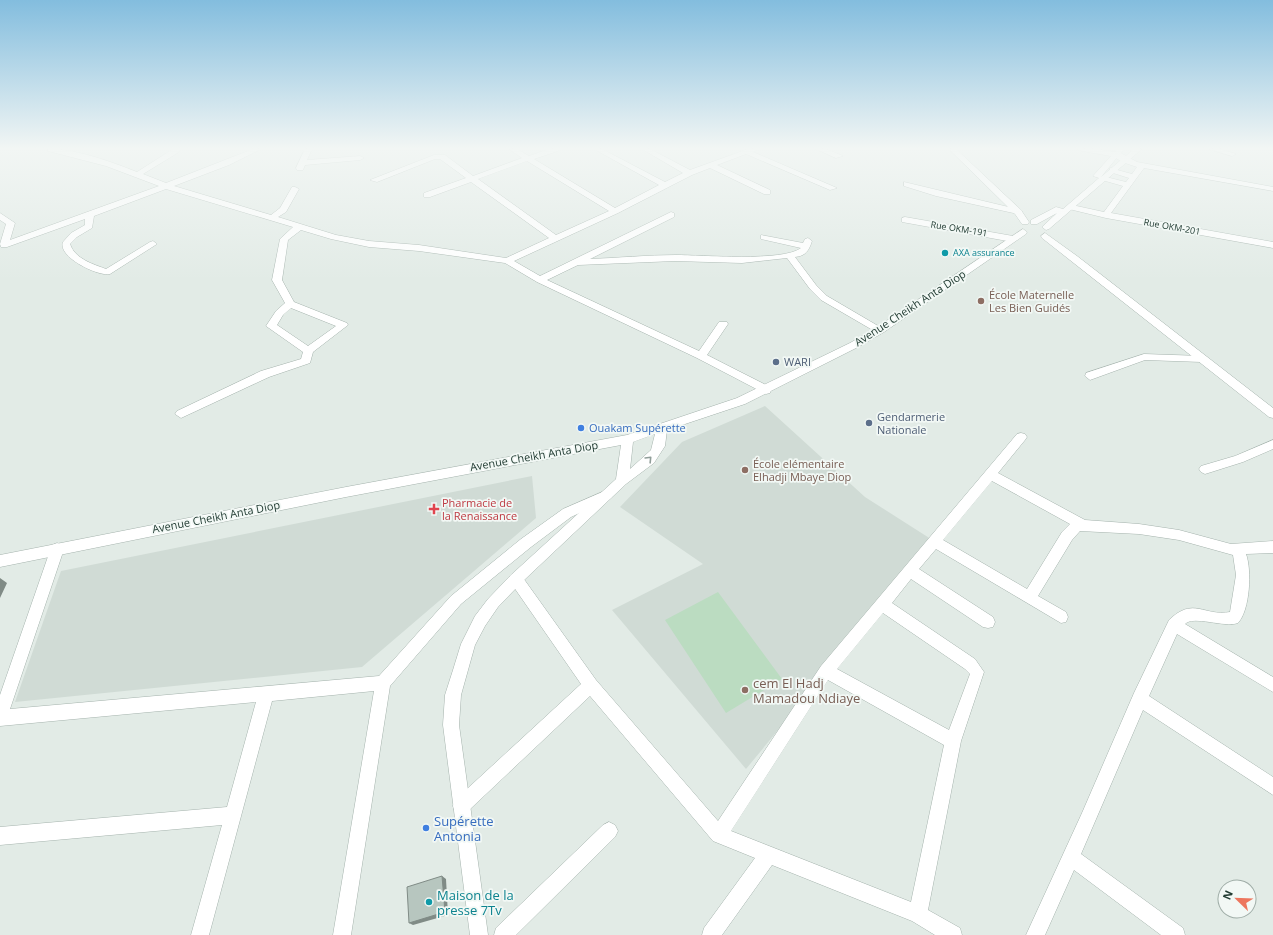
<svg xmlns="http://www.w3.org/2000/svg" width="1273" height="935" font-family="'Open Sans',sans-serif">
<rect width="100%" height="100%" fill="#e2ebe6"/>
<path fill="#d0dbd5" d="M 765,406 L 865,497 L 934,541 L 746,769 L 612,610 L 703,564 L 620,507 L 682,442 Z
M 532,476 L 536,518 L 362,667 L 15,702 L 61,571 Z"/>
<path fill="#bbdcc1" d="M 718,592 L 782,679 L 726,713 L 665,620 Z"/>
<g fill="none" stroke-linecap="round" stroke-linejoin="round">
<defs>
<path id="minor" d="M 48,149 C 77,149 109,161 137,172 L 173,149 L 179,149 L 179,152 L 143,174 L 166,183 L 253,149 L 261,149 L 229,165 L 174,186 L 271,215 L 280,208 L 292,187 L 295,187 L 299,189 L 286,212 L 278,217 L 336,235 L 369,241 L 419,245 L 506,258 L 549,238 L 471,182 L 430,197 L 424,197 L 424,193 L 466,178 L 440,159 L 435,159 L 377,182 L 370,180 L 434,155 L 445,155 L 473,176 L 522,158 L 509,149 L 517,149 L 529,156 L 549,149 L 558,149 L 558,151 L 534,159 L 615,208 L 659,185 L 594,149 L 602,149 L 665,182 L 683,173 L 642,149 L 650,149 L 690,170 L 748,149 L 757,149 L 753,152 L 837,188 L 830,190 L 746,154 L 717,165 L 770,190 L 770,194 L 764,194 L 710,168 L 692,175 L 618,213 L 514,261 L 540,276 L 671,212 L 674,213 L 674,217 L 590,259 C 618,258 647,255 676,255 C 701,255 783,262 801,248 L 761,239 L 761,235 L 803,243 L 805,239 L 808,238 L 812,241 C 809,250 806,256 795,257 L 816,285 L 827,296 L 885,330 L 880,333 L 876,332 L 821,300 L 810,289 L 787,258 L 742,263 L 675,261 L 578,265 L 547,280 L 699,351 L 719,322 L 727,322 L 728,324 L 707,355 L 770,387 L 771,390 L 770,393 L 766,394 L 697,358 L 537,282 L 505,263 L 419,251 L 369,247 L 331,239 L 301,230 L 288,240 L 282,280 L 294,302 L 347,323 L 348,325 L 313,352 L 310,363 L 269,377 L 181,418 L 175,414 L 177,411 L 261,371 L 301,359 L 303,352 L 266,326 L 276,311 L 285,303 L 272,280 L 280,239 L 293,227 L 166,189 L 94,216 L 92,228 L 77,237 L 70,244 C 75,259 93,264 106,269 L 150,242 L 153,241 L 157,244 L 110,274 C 99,277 57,257 63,242 L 71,233 L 85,225 L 85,219 L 7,247 L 1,247 L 0,244 L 6,224 L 0,220 L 0,213 L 15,223 L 10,240 L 159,186 L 106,166 L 48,151 ZM 527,161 L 609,211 L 556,235 L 478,179 ZM 291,308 L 336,326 L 308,346 L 277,325 L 283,315 Z
M 305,149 L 312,149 L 307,160 L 360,156 L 364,158 L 360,160 L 305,165 L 303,170 L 297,170 L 296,168 Z
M 816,149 L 826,149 L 843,156 L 836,158 Z
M 1209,149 L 1220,149 L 1236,154 L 1232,156 Z
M 1113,152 L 1119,152 L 1137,162 L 1273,187 L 1273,191 L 1144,168 L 1111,213 L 1273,242 L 1273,248 L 1106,218 L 1069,209 L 1068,207 L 1072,205 L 1104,212 L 1123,186 L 1102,180 L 1102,176 L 1126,182 L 1129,178 L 1110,172 L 1110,168 L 1132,174 L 1137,167 L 1122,162 L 1113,156 Z
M 904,182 L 1021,210 L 1022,212 L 1018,214 L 936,196 L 904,186 Z
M 905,217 L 1013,236 L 1017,239 L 1013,242 L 902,222 L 902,218 Z
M 1144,354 L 1202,356 L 1207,359 L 1202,362 L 1145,360 L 1090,380 L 1085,376 L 1086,373 Z
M 1021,433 L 1025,434 L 1027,437 L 1025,440 L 998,473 L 1085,520 L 1139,524 L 1179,530 L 1231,544 L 1273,541 L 1273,553 L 1246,554 C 1252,570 1250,610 1238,623 C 1224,628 1193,615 1185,624 L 1273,677 L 1273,692 L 1177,634 L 1149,696 L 1273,777 L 1273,795 L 1143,710 L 1081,854 L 1183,928 L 1185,935 L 1161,935 L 1074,870 L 1045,935 L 1026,935 L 1082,813 L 1134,693 L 1169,620 C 1194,596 1204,617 1230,612 L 1236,575 L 1233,555 L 1179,540 L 1139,534 L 1080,531 L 1072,540 L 1038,596 L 1066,612 L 1068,617 L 1066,622 L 1061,623 L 936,549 L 919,569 L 993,617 L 995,622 L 993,627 L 988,628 L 983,627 L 911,579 L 892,603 L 975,659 L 984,672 L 961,741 L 928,910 L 960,928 L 962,935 L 935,935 L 912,921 L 772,865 L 722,935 L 702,935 L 704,928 L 755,858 L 713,841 L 590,696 L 467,812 L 461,814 L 455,812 L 453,806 L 455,800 L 581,684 L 511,583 L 509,579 L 511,575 L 516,573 L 521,575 L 596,680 L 718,821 L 821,666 L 1017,434 ZM 992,481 L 1070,524 L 1062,532 L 1027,589 L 943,540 ZM 883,613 L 965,669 L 970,674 L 949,730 L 837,669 ZM 828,680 L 944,745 L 911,902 L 731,831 Z
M 1273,440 L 1273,449 L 1243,462 L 1205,474 L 1201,472 L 1199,469 L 1201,466 L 1235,456 Z
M 607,490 L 611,492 L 613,495 L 611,498 L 571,517 L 531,547 L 461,604 L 390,686 L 351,935 L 333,935 L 374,691 L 272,701 L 209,935 L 191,935 L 222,825 L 0,845 L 0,827 L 227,807 L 256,702 L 0,726 L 0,695 L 52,545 L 57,543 L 62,545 L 64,549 L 10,709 L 379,676 L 451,596 L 521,539 L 563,509 Z
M 609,822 L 615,825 L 618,831 L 615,837 L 516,935 L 494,935 L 496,928 L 603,825 Z"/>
<path id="tertiary" d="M 949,149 L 956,149 L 1021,210 L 1029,222 L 1028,224 L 1022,224 L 1015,214 Z
M 1078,149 L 1095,149 L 1115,152 L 1117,149 L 1124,149 L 1101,177 L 1134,149 L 1142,149 L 1049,229 L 1046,230 L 1042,227 L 1057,213 L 1037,224 L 1031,224 L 1031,220 L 1056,207 L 1063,209 L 1099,178 L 1093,176 L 1111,156 L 1082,151 Z
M 1023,229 L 1027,232 L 1026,234 L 884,332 L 858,347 L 745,404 L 667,430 L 665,446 L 654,463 L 626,484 L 521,583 L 498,607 L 485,626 L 475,645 L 461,695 L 459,725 L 488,935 L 470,935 L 443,725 L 445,695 L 453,670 L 461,644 L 475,616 L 488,599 L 511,575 L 616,479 L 621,445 L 346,497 L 0,567 L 0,555 L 346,487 L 627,435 L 737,398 L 850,343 L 876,328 ZM 655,434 L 651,450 L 630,469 L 633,442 Z
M 1045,233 L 1077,256 L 1273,408 L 1273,418 L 1269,417 L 1042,238 L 1041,236 Z"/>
</defs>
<use href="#minor" stroke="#a5b3ad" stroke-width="1"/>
<use href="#tertiary" stroke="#a5b3ad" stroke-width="1"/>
<use href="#minor" fill="#fff" fill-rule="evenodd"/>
<use href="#tertiary" fill="#fff" fill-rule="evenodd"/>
</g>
<path fill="#808b86" d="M 0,578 L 7,583 L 0,598 Z
M 442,876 L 446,879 L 448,915 L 413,925 L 409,923 Z"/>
<path fill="#b7c6bf" stroke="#808b86" d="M 442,876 L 445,912 L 409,923 L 407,887 Z"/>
<defs><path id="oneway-chevron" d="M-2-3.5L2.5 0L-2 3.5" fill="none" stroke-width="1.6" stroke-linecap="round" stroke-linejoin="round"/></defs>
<use stroke="#909e99" href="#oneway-chevron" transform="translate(649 459) rotate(-46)"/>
<linearGradient id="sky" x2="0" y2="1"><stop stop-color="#83bdde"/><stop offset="0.53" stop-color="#f2f6f4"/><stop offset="1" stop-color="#f2f6f4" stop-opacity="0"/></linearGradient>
<rect width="1273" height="280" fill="url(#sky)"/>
<g fill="#0f9aa8" stroke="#f2f8f5" stroke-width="1.5">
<circle cx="945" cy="253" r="4"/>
<circle cx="429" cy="902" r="4"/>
</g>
<g fill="#8d6e63" stroke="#f2f8f5" stroke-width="1.5">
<circle cx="981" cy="301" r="4"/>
<circle cx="745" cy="470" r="4"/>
<circle cx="745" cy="690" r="4"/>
</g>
<g fill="#5c6f8a" stroke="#f2f8f5" stroke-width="1.5">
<circle cx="776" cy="362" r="4"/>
<circle cx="869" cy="423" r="4"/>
</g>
<g fill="#3f7fe0" stroke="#f2f8f5" stroke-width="1.5">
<circle cx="581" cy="428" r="4"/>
<circle cx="426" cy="828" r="4"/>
</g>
<path fill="#e0444e" stroke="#f2f8f5" stroke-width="1.5" d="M432 503h4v4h4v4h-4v4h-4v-4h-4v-4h4z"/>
<g text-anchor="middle" stroke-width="3.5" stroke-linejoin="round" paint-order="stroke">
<g font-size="9" fill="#223c33" stroke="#f2f8f5">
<text transform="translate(1172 227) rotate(10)" y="3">Rue OKM-201</text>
<text transform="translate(959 229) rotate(9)" y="3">Rue OKM-191</text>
</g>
<g font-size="9" fill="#0d838f" stroke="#f2f8f5" text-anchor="start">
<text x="953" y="256">AXA assurance</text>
</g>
<g font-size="11" fill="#785e54" stroke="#f2f8f5" text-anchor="start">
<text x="989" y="299">École Maternelle<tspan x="989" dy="13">Les Bien Guidés</tspan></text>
<text x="753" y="468">École elémentaire<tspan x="753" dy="13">Elhadji Mbaye Diop</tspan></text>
</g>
<g font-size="11" fill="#223c33" stroke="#f2f8f5">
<text transform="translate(910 308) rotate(-33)" y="4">Avenue Cheikh Anta Diop</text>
<text transform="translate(534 456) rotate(-10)" y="4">Avenue Cheikh Anta Diop</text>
<text transform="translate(216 517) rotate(-11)" y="4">Avenue Cheikh Anta Diop</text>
</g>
<g font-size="11" fill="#4e5e75" stroke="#f2f8f5" text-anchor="start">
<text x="784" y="366">WARI</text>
<text x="877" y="421">Gendarmerie<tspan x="877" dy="13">Nationale</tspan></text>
</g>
<g font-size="11" fill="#366cbe" stroke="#f2f8f5" text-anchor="start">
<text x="589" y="432">Ouakam Supérette</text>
</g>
<g font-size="11" fill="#be3a42" stroke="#f2f8f5" text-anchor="start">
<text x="442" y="507">Pharmacie de<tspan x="442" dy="13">la Renaissance</tspan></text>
</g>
<g font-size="13" fill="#785e54" stroke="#f2f8f5" text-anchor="start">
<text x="753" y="688">cem El Hadj<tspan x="753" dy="15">Mamadou Ndiaye</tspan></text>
</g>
<g font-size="13" fill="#366cbe" stroke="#f2f8f5" text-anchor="start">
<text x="434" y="826">Supérette<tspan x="434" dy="15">Antonia</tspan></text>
</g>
<g font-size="13" fill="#0d838f" stroke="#f2f8f5" text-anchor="start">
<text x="437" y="900">Maison de la<tspan x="437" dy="15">presse 7Tv</tspan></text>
</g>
</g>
<g transform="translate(1237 899) rotate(293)"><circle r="19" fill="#f2f8f5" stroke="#9fada7"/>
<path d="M0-3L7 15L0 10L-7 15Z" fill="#ed765e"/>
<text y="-6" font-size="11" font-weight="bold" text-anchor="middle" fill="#223c33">N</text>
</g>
</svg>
